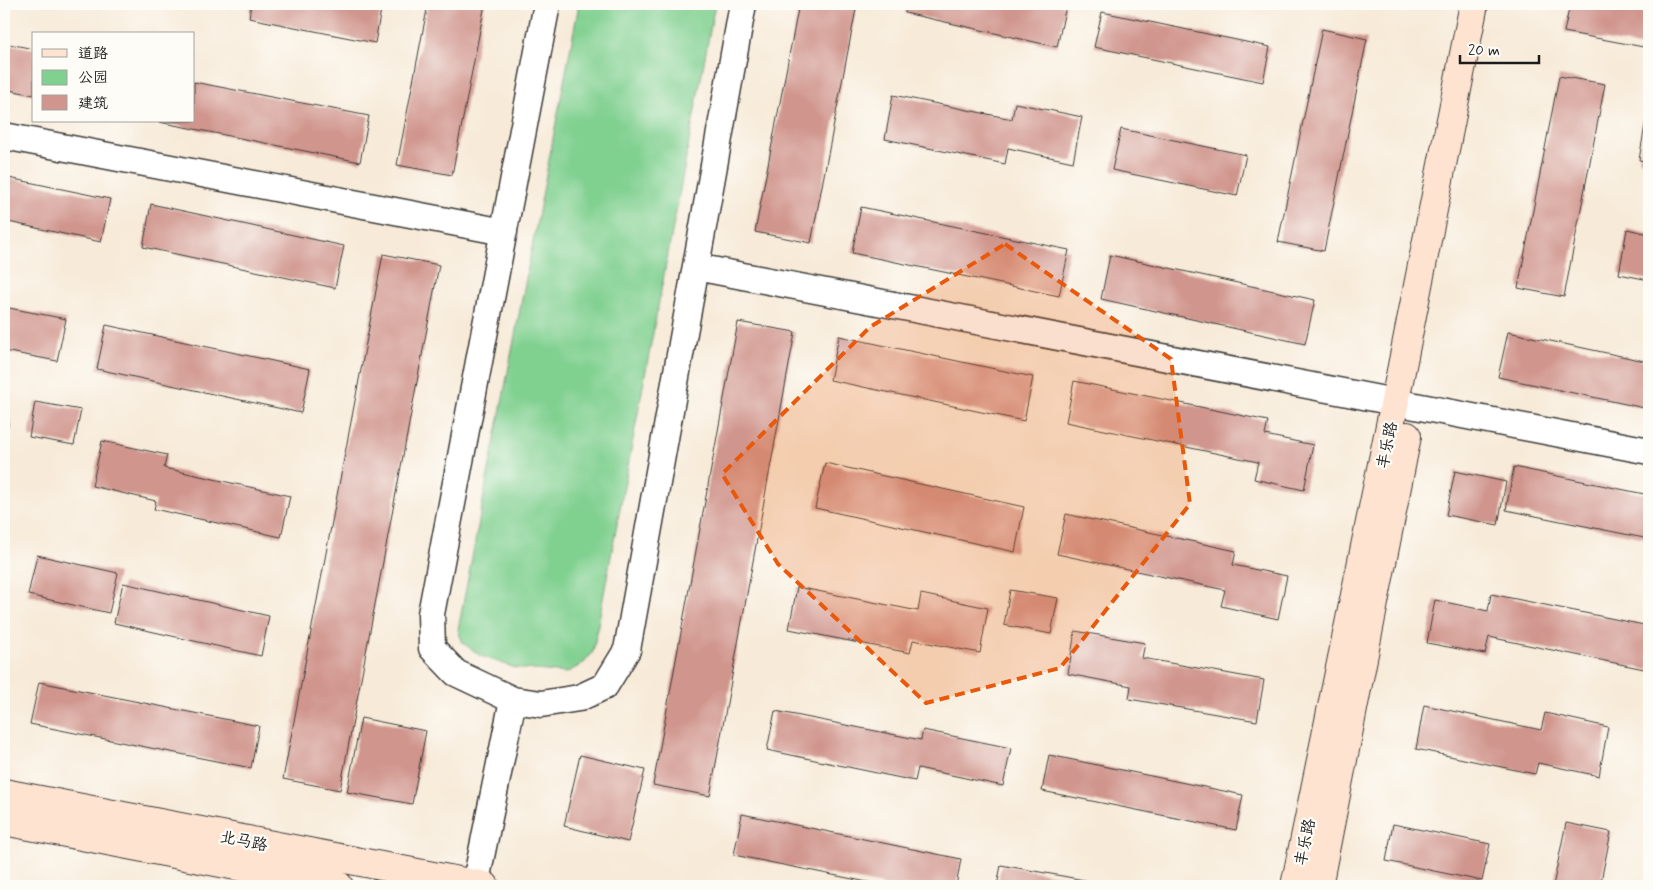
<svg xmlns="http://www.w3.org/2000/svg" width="1653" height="890" font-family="Mynerve,'LXGW WenKai TC',sans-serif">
<rect width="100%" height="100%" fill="#fdfcf7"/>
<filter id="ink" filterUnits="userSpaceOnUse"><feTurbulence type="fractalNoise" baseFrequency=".02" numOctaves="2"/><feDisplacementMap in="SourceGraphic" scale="10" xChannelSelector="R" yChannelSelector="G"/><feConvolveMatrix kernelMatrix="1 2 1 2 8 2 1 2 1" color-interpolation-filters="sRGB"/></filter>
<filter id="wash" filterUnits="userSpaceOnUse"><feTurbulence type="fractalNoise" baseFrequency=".0096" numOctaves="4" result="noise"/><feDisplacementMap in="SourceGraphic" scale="20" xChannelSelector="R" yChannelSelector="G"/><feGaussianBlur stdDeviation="1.12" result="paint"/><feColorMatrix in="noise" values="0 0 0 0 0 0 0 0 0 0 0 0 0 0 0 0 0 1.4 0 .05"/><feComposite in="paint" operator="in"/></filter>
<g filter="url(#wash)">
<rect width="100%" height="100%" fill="#f7ead8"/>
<path fill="#80d090" stroke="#4e7656" d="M 579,4 L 715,4 L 593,652 L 583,664 L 566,673 L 515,668 L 481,656 L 463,643 L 458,630 Z"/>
<g id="blocks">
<path fill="#d0958d" d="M 236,4 L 249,4 L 248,7 Z
M 251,4 L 382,4 L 375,43 L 249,18 Z
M 428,4 L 485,4 L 452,175 L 397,165 Z
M 799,4 L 857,4 L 811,243 L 755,232 Z
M 907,4 L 1057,4 L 1066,6 L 1057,47 L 905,13 Z
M 1570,4 L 1649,4 L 1649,48 L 1564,32 Z
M 1102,12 L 1270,47 L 1263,82 L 1094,47 Z
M 1322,29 L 1367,39 L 1324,251 L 1278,242 Z
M 4,43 L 34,49 L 34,95 L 4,89 Z
M 1559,76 L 1605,84 L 1564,297 L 1518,288 Z
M 194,82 L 369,116 L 360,162 L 159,122 L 194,121 Z
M 893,95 L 1012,119 L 1015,103 L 1082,117 L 1073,162 L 1008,148 L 1005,164 L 885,139 Z
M 1646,119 L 1649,120 L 1649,162 L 1639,160 Z
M 1121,129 L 1246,155 L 1237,196 L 1112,170 Z
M 4,177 L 110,199 L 101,242 L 4,221 Z
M 151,204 L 344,246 L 335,288 L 143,247 Z
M 861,207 L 1069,250 L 1059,296 L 852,253 Z
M 1627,229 L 1649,234 L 1649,280 L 1619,274 Z
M 383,254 L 439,265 L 340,790 L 283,779 Z
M 1110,255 L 1315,300 L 1305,344 L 1101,299 Z
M 4,307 L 66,319 L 57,361 L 4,351 Z
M 738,322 L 795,332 L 710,796 L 653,785 Z
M 106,325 L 310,369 L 301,413 L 97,369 Z
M 1508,332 L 1649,362 L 1649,409 L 1498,377 Z
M 839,336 L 1033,377 L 1024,421 L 830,380 Z
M 1074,381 L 1268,421 L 1265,435 L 1313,445 L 1304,490 L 1254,479 L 1258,462 L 1066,422 Z
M 35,402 L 81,410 L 74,445 L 29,437 Z
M 4,418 L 9,419 L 5,444 L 4,444 Z
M 102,441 L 167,455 L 164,468 L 290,496 L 281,537 L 154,509 L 156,501 L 92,486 Z
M 825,463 L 1024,507 L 1015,552 L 815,508 Z
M 1514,467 L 1649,495 L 1649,539 L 1506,510 Z
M 1455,471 L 1506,482 L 1498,525 L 1446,515 Z
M 1066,514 L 1236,551 L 1233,565 L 1287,576 L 1278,619 L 1221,606 L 1225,590 L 1057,554 Z
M 37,555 L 118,573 L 109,613 L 28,595 Z
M 123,583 L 269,616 L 261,656 L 114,623 Z
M 797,587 L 918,611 L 921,594 L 988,608 L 980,653 L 913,640 L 910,653 L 789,629 Z
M 1010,590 L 1058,598 L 1051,634 L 1004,625 Z
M 1491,594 L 1649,626 L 1649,670 L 1489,637 L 1485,654 L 1427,643 L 1435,600 L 1488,611 Z
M 1075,631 L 1145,643 L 1142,658 L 1264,680 L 1257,721 L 1129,699 L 1131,686 L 1068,674 Z
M 39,682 L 259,726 L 251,768 L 30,724 Z
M 1424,705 L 1541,730 L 1545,713 L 1608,727 L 1599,776 L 1538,763 L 1535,774 L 1416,749 Z
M 775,711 L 921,740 L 923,730 L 1011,748 L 1003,786 L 918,768 L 915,781 L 767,750 Z
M 361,718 L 426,731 L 412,804 L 347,792 Z
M 580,755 L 645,770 L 628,842 L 564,826 Z
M 1049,755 L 1243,795 L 1236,830 L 1042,791 Z
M 742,814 L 961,859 L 956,886 L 887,886 L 734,855 Z
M 1566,823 L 1611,832 L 1600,886 L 1553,886 Z
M 1393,824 L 1490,844 L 1482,881 L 1386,861 Z
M 1001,865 L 1112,885 L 1112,886 L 997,886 Z"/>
</g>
</g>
<g filter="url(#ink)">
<use href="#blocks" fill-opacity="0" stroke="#3d3b38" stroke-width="1"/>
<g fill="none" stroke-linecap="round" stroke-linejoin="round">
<defs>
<path id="street" d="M 547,4 L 431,614 L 432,648 L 456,673 L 513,700 L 541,704 L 579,698 L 605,686 L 627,650 L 743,4
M 4,136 L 504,232
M 696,267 L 1649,451
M 475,886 L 513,700"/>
<path id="secondary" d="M 4,793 L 485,886
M 4,821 L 339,886
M 1295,886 L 1395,401 L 1474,4
M 1318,886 L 1407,436"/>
</defs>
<use href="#street" stroke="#3d3b38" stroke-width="29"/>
<use href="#secondary" stroke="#3d3b38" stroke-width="30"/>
<use href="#street" stroke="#fff" stroke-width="26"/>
<use href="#secondary" stroke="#fee3d1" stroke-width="28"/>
</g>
</g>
<path fill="#e8590c" fill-opacity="0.2" stroke="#e8590c" stroke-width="4" stroke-dasharray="10 6" stroke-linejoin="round" d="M 1005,244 L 1171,359 L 1190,504 L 1060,668 L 926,703 L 778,564 L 722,474 L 870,327 Z"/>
<g text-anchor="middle" stroke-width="4.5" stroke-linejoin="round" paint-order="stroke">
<g font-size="16" fill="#1c1c1c" stroke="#fdfcf7">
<text transform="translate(1386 445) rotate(-78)" y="6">丰乐路</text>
<text transform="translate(244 840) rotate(11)" y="6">北马路</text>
<text transform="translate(1304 842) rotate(-78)" y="6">丰乐路</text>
</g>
</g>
<rect width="1653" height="890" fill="none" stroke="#fdfcf7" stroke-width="20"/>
<rect x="32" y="32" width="162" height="90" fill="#fdfcf7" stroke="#a3a29f"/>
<rect x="42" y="49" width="25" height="8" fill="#fee3d1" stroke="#a3a29f"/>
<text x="78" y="58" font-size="15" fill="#1c1c1c">道路</text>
<rect x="42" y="70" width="25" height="15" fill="#80d090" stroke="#a3a29f"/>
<text x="78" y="82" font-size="15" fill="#1c1c1c">公园</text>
<rect x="42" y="95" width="25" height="15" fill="#d0958d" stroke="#a3a29f"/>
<text x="78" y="108" font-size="15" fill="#1c1c1c">建筑</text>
<path d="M1460 55v8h79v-8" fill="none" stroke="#1c1c1c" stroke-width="2.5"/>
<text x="1468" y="55" font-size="15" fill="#1c1c1c" stroke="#fdfcf7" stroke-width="4" paint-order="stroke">20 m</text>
</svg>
